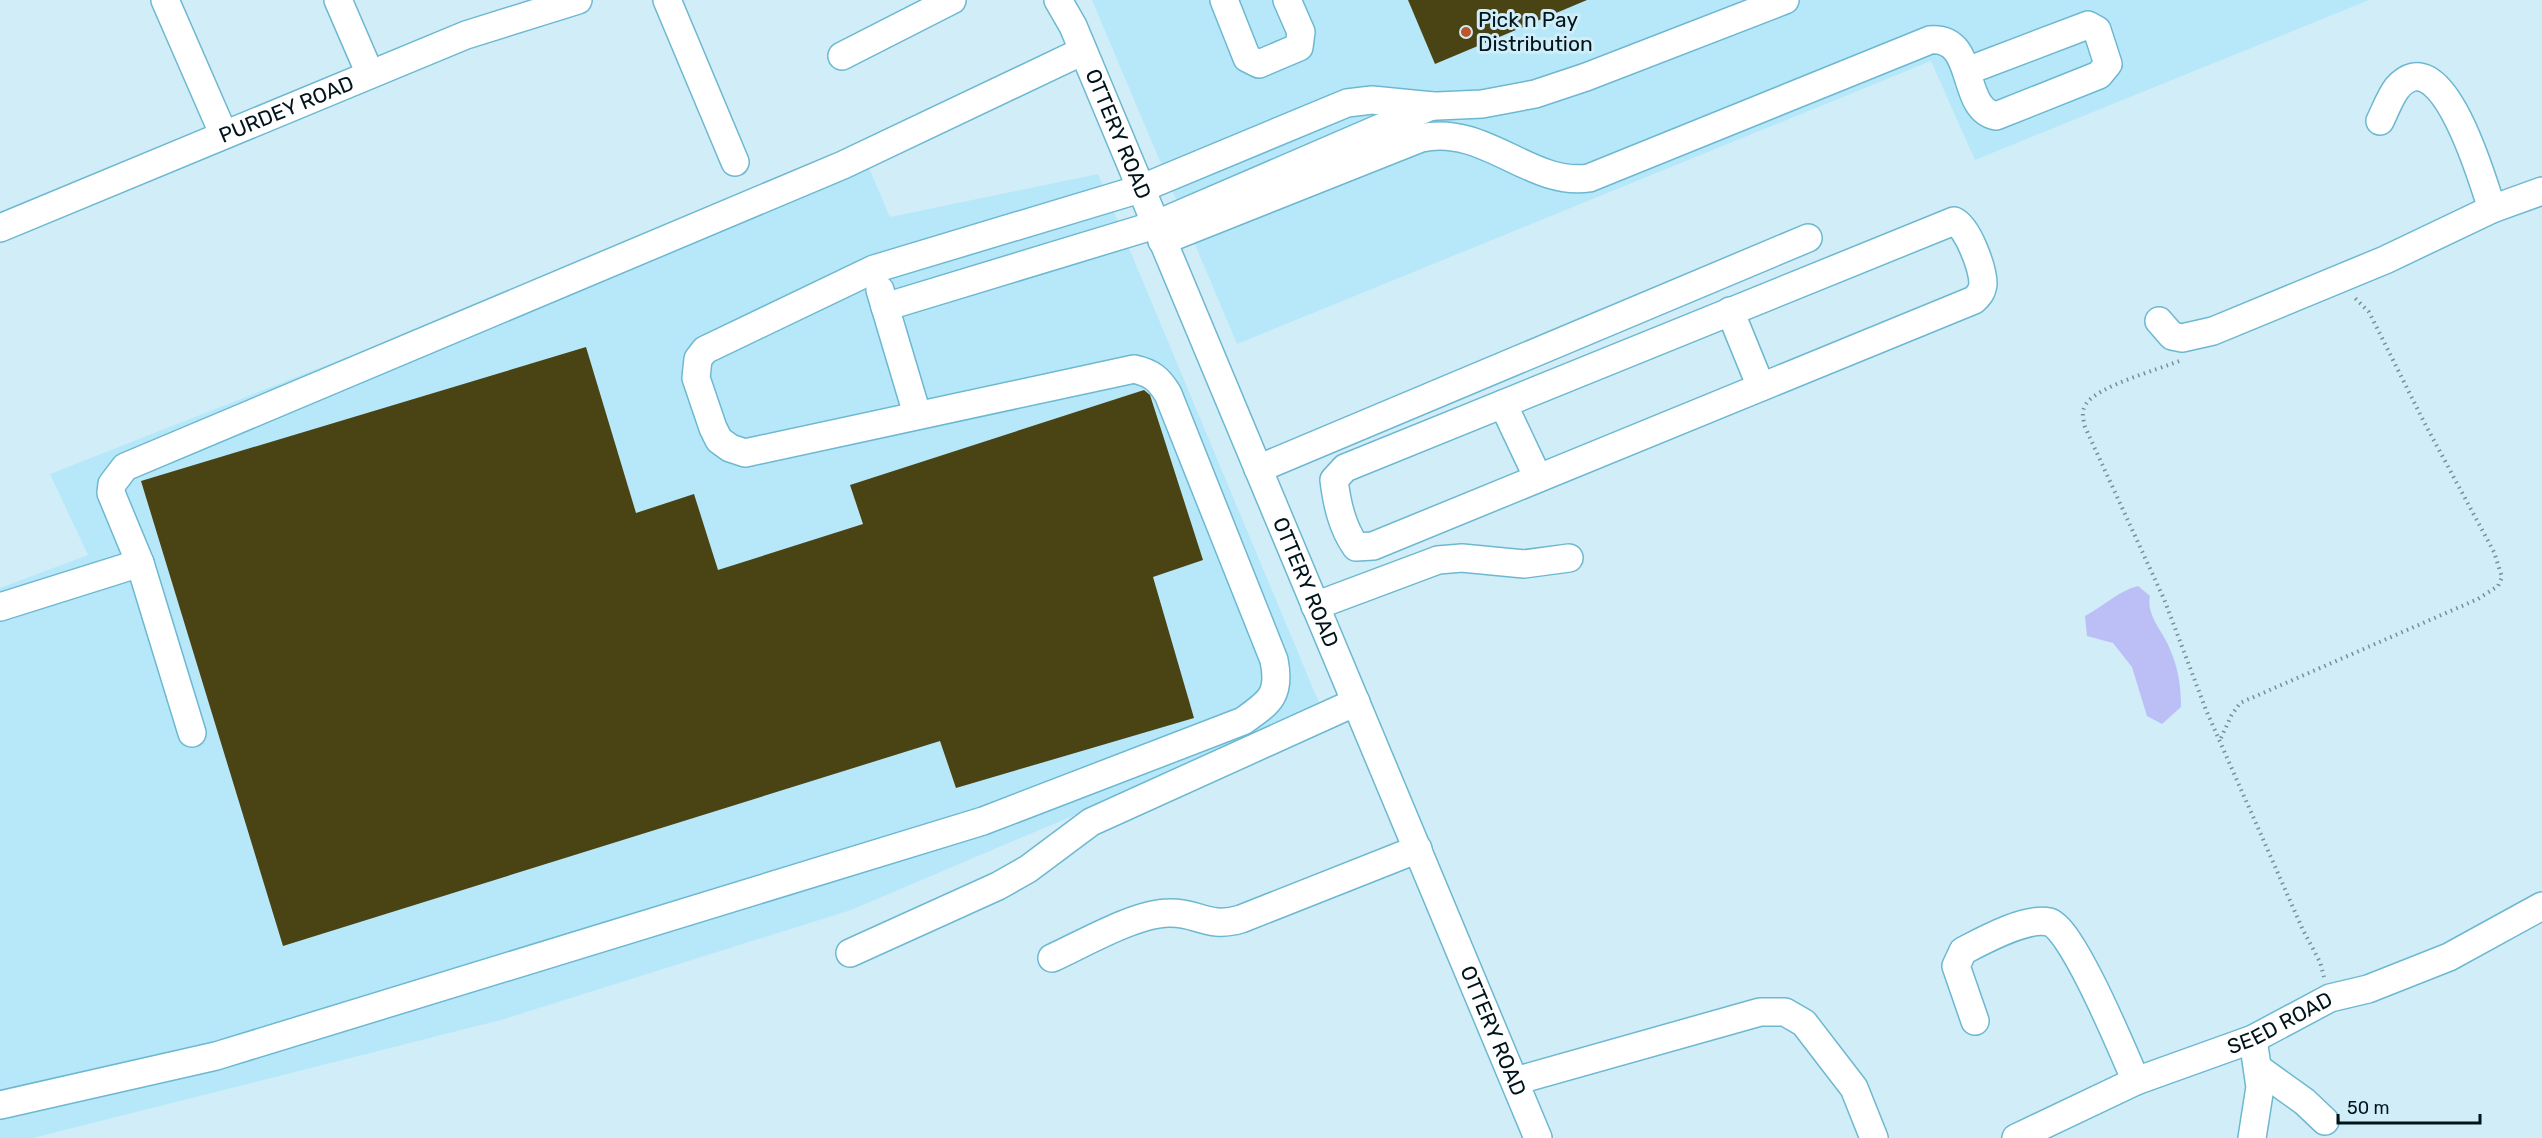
<svg xmlns="http://www.w3.org/2000/svg" width="2542" height="1138" font-family="Rubik,sans-serif">
<rect width="100%" height="100%" fill="#d1edf7"/>
<path fill="#b7e8fa" d="M 1092,0 L 2369,0 L 1975,160 L 1931,61 L 1237,344 Z
M 863,154 L 890,217 L 1098,174 L 1322,710 L 851,910 L 501,1020 L 33,1138 L 0,1138 L 0,588 L 88,555 L 50,474 Z"/>
<path fill="#bbbff6" d="M 2138,586 L 2150,596 C 2146,615 2162,630 2169,647 C 2178,667 2181,685 2181,707 L 2162,724 L 2147,716 L 2132,667 L 2113,643 L 2087,636 L 2085,616 C 2104,606 2118,591 2138,586 Z"/>
<path fill="#4a4314" d="M 1408,0 L 1587,0 L 1435,64 Z
M 586,347 L 636,513 L 694,494 L 718,570 L 863,524 L 850,485 L 1144,390 L 1150,395 L 1203,560 L 1153,577 L 1194,718 L 956,788 L 940,741 L 283,946 L 141,481 Z"/>
<g fill="none" stroke-linecap="round" stroke-linejoin="round">
<defs>
<g id="minor">
<path d="M 165,0 L 223,133"/>
<path d="M 338,0 L 370,74"/>
<path d="M 667,0 L 735,162"/>
<path id="s1" d="M 1058,0 L 1073,26 L 1538,1138"/>
<path d="M 1224,0 L 1247,58 L 1259,64 L 1299,47 L 1301,32 L 1287,0"/>
<path d="M 842,56 L 952,0"/>
<path d="M 1415,107 L 1482,104 L 1535,94 L 1586,77 L 1785,0"/>
<path d="M 2380,121 C 2385,111 2390,97 2397,88 C 2442,35 2484,185 2492,209"/>
<path d="M 1954,221 C 1968,227 1983,269 1983,284 C 1982,292 1979,295 1974,300 L 1373,546 L 1356,547 C 1342,527 1337,504 1334,480 L 1345,468 Z"/>
<path id="s2" d="M 0,228 L 466,35 L 578,0"/>
<path d="M 1162,241 L 1421,138 C 1485,124 1531,187 1589,178 L 1930,40 C 1978,36 1959,109 1996,116 L 2099,75 L 2108,64 L 2097,30 L 2088,25 L 1967,71"/>
<path d="M 880,290 L 917,414"/>
<path d="M 885,307 L 1155,225 L 1429,107"/>
<path d="M 1730,311 L 1761,387"/>
<path d="M 2159,321 L 2172,336 L 2182,338 L 2213,331 L 2385,260 L 2492,209 L 2542,191"/>
<path d="M 1503,404 L 1538,478"/>
<path d="M 1258,469 L 1808,238"/>
<path d="M 1315,606 L 1438,560 L 1462,558 L 1524,564 L 1569,558"/>
<path d="M 0,607 L 140,563"/>
<path d="M 192,733 L 140,563 L 111,493 L 112,484 L 125,467 L 843,165 L 1083,51"/>
<path d="M 850,953 L 998,886 L 1028,869 L 1091,822 L 1356,702"/>
<path d="M 1052,958 C 1083,944 1136,913 1169,913 C 1198,912 1208,929 1241,919 L 1418,849"/>
<path d="M 1975,1021 L 1956,966 L 1963,951 C 1984,940 2026,917 2049,922 C 2072,927 2124,1054 2136,1081"/>
<path d="M 2259,1069 L 2305,1102 L 2325,1121"/>
<path d="M 1515,1081 L 1760,1012 L 1785,1012 L 1804,1023 L 1854,1088 L 1874,1138"/>
<path d="M 0,1105 L 216,1056 L 983,821 L 1243,721 C 1270,702 1281,695 1274,660 L 1168,394 C 1159,379 1152,373 1134,369 L 745,453 L 730,448 L 719,440 L 713,428 L 696,378 L 698,359 L 705,350 L 874,269 L 1140,189 L 1347,103 L 1372,100 L 1433,106"/>
<path id="s3" d="M 2016,1138 L 2136,1081 L 2253,1039 L 2330,998 L 2368,989 L 2449,957 L 2542,906"/>
<path d="M 2252,1138 L 2260,1087 L 2253,1039"/>
</g>
</defs>
<use href="#minor" stroke="#6db8d1" stroke-width="30"/>
<path stroke="#768f98" stroke-width="4" stroke-dasharray="1.5 4.5" stroke-linecap="butt" d="M 2179,361 C 2157,370 2098,386 2086,404 C 2081,412 2083,418 2085,427 L 2164,599 L 2206,710 L 2303,930 L 2320,962 L 2324,977
M 2221,738 L 2231,716 L 2240,703 L 2478,599 L 2498,586 L 2502,577 L 2494,552 L 2424,422 L 2369,312 L 2354,297"/>
<use href="#minor" stroke="#fff" stroke-width="27"/>
</g>
<circle fill="#bc562b" stroke="#d1edf7" stroke-width="2" cx="1466" cy="32" r="6"/>
<g text-anchor="middle" stroke-width="6" stroke-linejoin="round" paint-order="stroke">
<g font-size="21" fill="#00141b" stroke="#d1edf7" text-anchor="start">
<text x="1478" y="27">Pick n Pay<tspan x="1478" dy="24">Distribution</tspan></text>
</g>
<g font-size="21" fill="#00141b" stroke="#d1edf7">
<text dy="7" stroke="none"><textPath href="#s2" startOffset="310">PURDEY ROAD</textPath></text>
<text dy="7" stroke="none"><textPath href="#s1" startOffset="147">OTTERY ROAD</textPath></text>
<text dy="7" stroke="none"><textPath href="#s1" startOffset="633">OTTERY ROAD</textPath></text>
<text dy="7" stroke="none"><textPath href="#s3" startOffset="288">SEED ROAD</textPath></text>
<text dy="7" stroke="none"><textPath href="#s1" startOffset="1119">OTTERY ROAD</textPath></text>
</g>
</g>
<path d="M2338 1114v9h142v-9" fill="none" stroke="#00141b" stroke-width="3"/>
<text x="2347" y="1114" font-size="18" fill="#00141b" stroke="#d1edf7" stroke-width="4.5" paint-order="stroke">50 m</text>
</svg>
